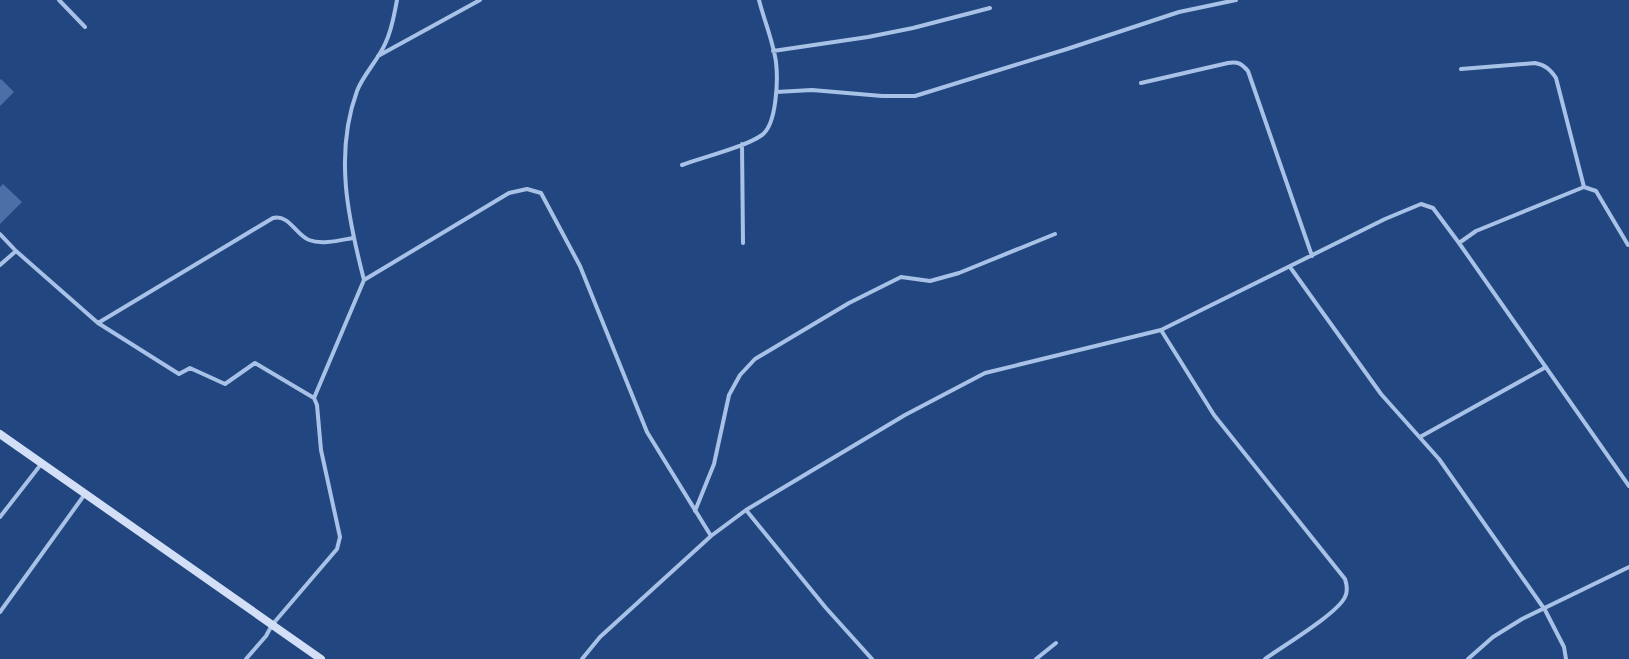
<svg xmlns="http://www.w3.org/2000/svg" width="1629" height="659" font-family="'PT Sans',sans-serif">
<rect width="100%" height="100%" fill="#22467f"/>
<path fill="#4b70a8" d="M 1,79 L 14,92 L 0,106 L 0,80 Z
M 3,184 L 22,202 L 0,224 L 0,187 Z"/>
<g fill="none" stroke-linecap="round" stroke-linejoin="round">
<path stroke="#a8c1e7" stroke-width="4" d="M 59,0 L 85,27
M 773,51 L 868,37 L 913,28 L 990,8
M 378,56 L 480,0
M 1461,69 L 1535,63 C 1545,65 1550,69 1556,78 L 1584,187
M 1141,83 L 1228,63 C 1238,61 1242,64 1248,71 L 1312,256
M 776,92 L 812,90 L 882,96 L 915,96 L 1067,49 L 1179,12 L 1236,0
M 742,144 L 743,243
M 682,165 C 704,157 745,147 762,135 C 777,124 778,79 776,62 C 773,41 764,20 759,0
M 0,234 L 16,251 L 98,323 L 179,374 L 190,368 L 225,384 L 255,363 L 314,398
M 1459,243 L 1629,486
M 0,265 L 16,251
M 1290,267 L 1381,394 L 1439,459 L 1545,610 L 1564,647 L 1566,659
M 364,280 C 348,218 334,154 357,91 C 363,75 378,60 385,44 C 392,30 394,15 397,0
M 98,323 L 273,218 C 289,214 296,235 309,240 C 322,245 341,240 353,238
M 1161,330 L 1214,415 L 1345,579 C 1347,585 1348,591 1345,597 C 1337,614 1283,646 1265,659
M 1420,437 L 1546,367
M 746,510 L 826,608 L 872,659
M 695,511 L 714,464 L 729,395 L 740,375 L 755,359 L 849,303 L 901,277 L 930,281 L 959,273 L 1055,234
M 0,517 L 42,463
M 0,612 L 85,494
M 246,659 L 266,636 L 272,625 L 337,549 L 340,537 L 321,450 L 317,405 L 314,398 L 364,280 L 509,193 L 527,189 L 541,193 L 580,266 L 647,432 L 711,536
M 582,659 L 600,637 L 711,536 L 746,510 L 905,415 L 985,373 L 1161,330 L 1385,219 L 1421,204 L 1433,208 L 1459,243 L 1476,231 L 1584,187 L 1596,191 L 1628,245
M 1036,659 L 1056,643
M 1468,659 L 1493,637 L 1522,619 L 1629,567"/>
<path stroke="#d2dff6" stroke-width="8" d="M 0,434 L 321,659"/>
</g>
</svg>
